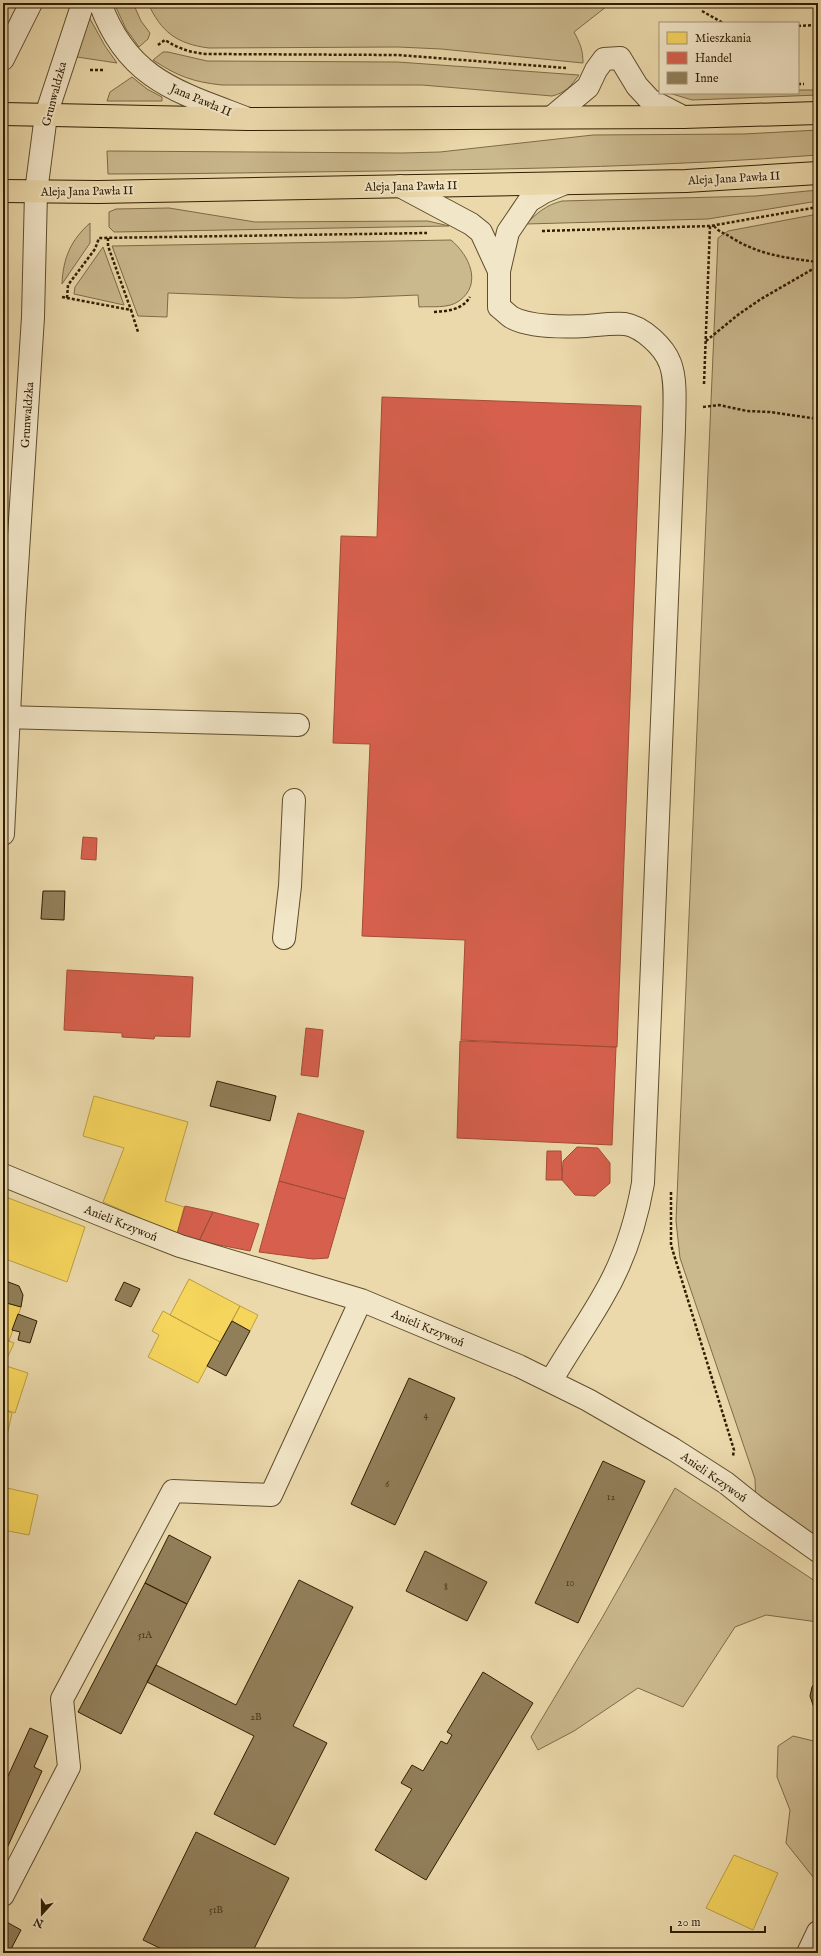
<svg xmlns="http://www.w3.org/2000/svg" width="821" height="1956" font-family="'IM FELL English',serif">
<rect width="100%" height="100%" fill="#ebd9ab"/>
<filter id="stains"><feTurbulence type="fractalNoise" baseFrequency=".005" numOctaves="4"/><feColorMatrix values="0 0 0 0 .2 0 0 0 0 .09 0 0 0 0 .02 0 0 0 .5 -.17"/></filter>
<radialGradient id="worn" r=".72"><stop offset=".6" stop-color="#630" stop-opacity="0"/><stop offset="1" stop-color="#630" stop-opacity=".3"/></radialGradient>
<path fill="#cbb98e" stroke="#7e6c48" d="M 114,3 L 133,3 L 141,21 L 150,33 L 148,39 L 139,47 L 126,29 Z
M 148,3 L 611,3 L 574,32 C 580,43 583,50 583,63 L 441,49 L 398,47 L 209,48 C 177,44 161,32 148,3 Z
M 89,17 L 105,46 L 117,63 L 77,57 Z
M 163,52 L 168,52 L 207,61 L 398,62 L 579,75 C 571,86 565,93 552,96 L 422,85 L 222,85 C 193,82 177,76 153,60 Z
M 132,77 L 147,89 L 162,97 L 162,101 L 107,101 L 110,92 Z
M 798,90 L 818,90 L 818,95 L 692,100 L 669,93 L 798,93 Z
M 818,130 L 818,155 C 673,166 528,169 383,171 C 291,172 199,174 108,174 L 107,151 L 402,153 L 440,152 L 593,135 L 744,134 Z
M 818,190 L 818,201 L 708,219 L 526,224 C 537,213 546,205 562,201 L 756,196 Z
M 169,208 L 255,222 L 428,221 L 449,226 L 114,232 L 109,227 L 109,212 L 116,209 Z
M 818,214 L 818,1552 L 756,1507 L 755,1479 L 680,1258 L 676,1221 L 718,238 L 728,231 Z
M 90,223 L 90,243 L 62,284 C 63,258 71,240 90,223 Z
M 451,240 C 469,255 483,284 459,301 C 448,309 431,306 419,307 L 418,295 L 347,298 L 299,298 L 168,293 L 167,317 L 138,316 L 112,246 Z
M 103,247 L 124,305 L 74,294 L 75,287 Z
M 675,1488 L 818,1583 L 818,1622 L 766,1615 L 735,1627 L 683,1707 L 638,1688 L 574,1731 L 538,1750 L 531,1737 L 602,1618 Z
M 793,1736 L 818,1742 L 818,1881 L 813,1877 L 786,1843 L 790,1810 L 777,1777 L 778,1746 Z"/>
<path fill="#f6d55c" stroke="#bb9e41" d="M 94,1096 L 188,1122 L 165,1201 L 184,1207 L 177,1234 L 103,1202 L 124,1148 L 83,1136 Z
M 3,1196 L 85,1227 L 67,1282 L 3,1258 Z
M 189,1279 L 240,1306 L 220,1342 L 170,1315 Z
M 3,1302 L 21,1307 L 9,1341 L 3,1339 Z
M 240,1306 L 258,1315 L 250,1331 L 232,1321 Z
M 163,1311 L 220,1342 L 198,1383 L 148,1357 L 159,1335 L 152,1331 Z
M 3,1339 L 14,1343 L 4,1365 L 3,1365 Z
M 3,1365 L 28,1373 L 15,1413 L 3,1409 Z
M 3,1409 L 12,1413 L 3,1454 Z
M 3,1487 L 38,1495 L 29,1535 L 3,1530 Z
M 734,1855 L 778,1873 L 753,1930 L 706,1908 Z"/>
<path fill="#d6604d" stroke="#a44c36" d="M 382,397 L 641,406 L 617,1047 L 461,1040 L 465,940 L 362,936 L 370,744 L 333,743 L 341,536 L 377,537 Z
M 83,837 L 97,838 L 96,860 L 81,859 Z
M 67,970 L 193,977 L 190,1037 L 155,1036 L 154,1039 L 122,1037 L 122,1033 L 64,1030 Z
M 306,1028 L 323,1030 L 318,1077 L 301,1075 Z
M 460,1041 L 616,1047 L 612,1145 L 457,1138 Z
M 298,1113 L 364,1131 L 345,1199 L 279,1181 Z
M 577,1147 L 598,1148 L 610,1163 L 610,1183 L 595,1196 L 575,1195 L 562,1180 L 563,1161 Z
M 547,1151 L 561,1151 L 562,1180 L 546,1180 Z
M 279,1181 L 345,1199 L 328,1258 L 313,1259 L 259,1252 Z
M 185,1206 L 213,1212 L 199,1241 L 177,1234 Z
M 213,1212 L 259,1224 L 250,1251 L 199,1241 Z"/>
<path fill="#917f5a" stroke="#301e02" d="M 43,891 L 65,891 L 64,920 L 41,919 Z
M 217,1081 L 276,1096 L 270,1121 L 210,1106 Z
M 3,1280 L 19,1286 L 23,1295 L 21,1307 L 3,1302 Z
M 124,1282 L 140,1289 L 131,1307 L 115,1300 Z
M 18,1314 L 37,1321 L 30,1343 L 18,1340 L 20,1332 L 12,1330 Z
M 232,1321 L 250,1331 L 226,1376 L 207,1366 Z
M 409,1378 L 455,1398 L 395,1525 L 351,1504 Z
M 603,1461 L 645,1481 L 578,1623 L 535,1603 Z
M 169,1535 L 211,1557 L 187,1604 L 145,1583 Z
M 425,1551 L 487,1582 L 467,1621 L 406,1591 Z
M 299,1580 L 353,1607 L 293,1726 L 327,1743 L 275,1845 L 214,1814 L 254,1736 L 147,1682 L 156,1665 L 236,1705 Z
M 145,1583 L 187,1604 L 121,1734 L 78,1712 Z
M 483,1672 L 533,1703 L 426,1880 L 375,1850 L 412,1789 L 401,1783 L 412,1765 L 423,1771 L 441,1741 L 447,1744 L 452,1735 L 447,1732 Z
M 817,1679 L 818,1679 L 818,1711 L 813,1705 L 810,1696 L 812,1687 Z
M 30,1728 L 48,1736 L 34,1767 L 42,1771 L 3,1857 L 3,1787 Z
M 196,1832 L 289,1878 L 252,1953 L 170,1953 L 143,1940 Z
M 3,1920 L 21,1930 L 9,1953 L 3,1953 Z"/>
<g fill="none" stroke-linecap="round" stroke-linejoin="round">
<defs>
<path id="minor" d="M 100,3 C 127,79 178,92 246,118
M 3,59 L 31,3
M 552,117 L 588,87 L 596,70 L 604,59 L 620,58 L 637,86 L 650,100 L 683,117
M 400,186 L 471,224 L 481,232 L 499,271
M 3,717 L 298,725
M 3,834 L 14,614 L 33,317 L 36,192 L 46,115 L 83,3
M 284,938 L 290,886 L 294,800
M 3,1175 L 121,1223 L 180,1246 L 361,1300 L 519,1366 L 588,1400 L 673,1449 L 726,1483 L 756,1507 L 818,1551
M 551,1381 C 567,1353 586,1326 602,1298 C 623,1263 636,1223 643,1183 L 674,429 C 674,410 677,380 670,363 C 664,347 643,327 625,324 C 612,323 599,325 586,326 C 566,327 528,327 511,317 C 507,314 503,310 499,307 L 499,271 L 508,232 L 529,201 L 544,192 L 563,184
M 3,1895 L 69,1767 L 62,1699 L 173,1491 L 271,1495 L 361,1300
M 808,1953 L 818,1932"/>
<path id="major" d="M 3,114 L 248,119 L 683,117 L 818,113
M 3,191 L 98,192 L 686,181 L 818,173"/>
</defs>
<use href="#minor" stroke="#5f4d2c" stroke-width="24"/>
<use href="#major" stroke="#301e02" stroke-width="24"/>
<path stroke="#301e02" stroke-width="2.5" stroke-dasharray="3 2" stroke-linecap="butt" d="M 702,11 L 723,23
M 798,26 L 818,25
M 158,45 L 165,40 C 179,49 192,53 208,54 L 398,55 L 566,68
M 90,70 L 105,70
M 798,84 L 804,84
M 714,226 C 721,234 724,232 732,238 C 760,255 786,258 818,262
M 542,231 L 710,226 L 818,207
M 108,238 L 108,246 L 131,310
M 62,297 L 131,310 L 138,332
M 67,298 L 68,285 L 95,249 L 99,238 L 427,233
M 434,312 C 448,311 462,310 470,297
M 706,341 L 739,314 L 761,299 L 818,266
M 704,384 L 710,226
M 703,407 L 719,405 L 747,411 L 770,412 L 818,419
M 671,1192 L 671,1245 L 734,1450 L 733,1456"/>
<use href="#minor" stroke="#f2e6c8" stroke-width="22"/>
<use href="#major" stroke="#ebd9ab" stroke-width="22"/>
</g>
<g text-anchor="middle" stroke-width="4" stroke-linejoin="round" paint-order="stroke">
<g font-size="10" fill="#483618">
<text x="426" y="1418">4</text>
<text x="387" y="1487">6</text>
<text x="611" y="1500">12</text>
<text x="570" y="1586">10</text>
<text x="446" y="1590">8</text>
<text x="145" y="1638">51A</text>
<text x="256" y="1720">2B</text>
<text x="216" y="1913">51B</text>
</g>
<g font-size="12" fill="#301e02" stroke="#f2e6c8">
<text transform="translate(54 94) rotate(-75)" y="4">Grunwaldzka</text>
<text transform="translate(201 100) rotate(23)" y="4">Jana Pawła II</text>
<text transform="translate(734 178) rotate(-3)" y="4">Aleja Jana Pawła II</text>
<text transform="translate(411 186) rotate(-1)" y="4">Aleja Jana Pawła II</text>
<text transform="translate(87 191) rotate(-1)" y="4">Aleja Jana Pawła II</text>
<text transform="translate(27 415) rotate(-86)" y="4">Grunwaldzka</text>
<text transform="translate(121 1223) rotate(22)" y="4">Anieli Krzywoń</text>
<text transform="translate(428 1328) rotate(23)" y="4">Anieli Krzywoń</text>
<text transform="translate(714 1477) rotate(35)" y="4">Anieli Krzywoń</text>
</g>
</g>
<rect width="821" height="1956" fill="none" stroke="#ebd9ab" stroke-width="16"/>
<rect x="4" y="4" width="813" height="1948" fill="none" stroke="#301e02" stroke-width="2"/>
<rect x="8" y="8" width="805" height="1940" fill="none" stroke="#301e02"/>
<rect x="659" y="22" width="140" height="72" fill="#f2e6c8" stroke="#a49679"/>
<rect x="667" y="32" width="20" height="12" fill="#f6d55c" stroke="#a49679"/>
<text x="695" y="42" font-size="12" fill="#301e02">Mieszkania</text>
<rect x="667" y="52" width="20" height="12" fill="#d6604d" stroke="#a49679"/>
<text x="695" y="62" font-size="12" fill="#301e02">Handel</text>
<rect x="667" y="72" width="20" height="12" fill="#917f5a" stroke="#a49679"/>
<text x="695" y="82" font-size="12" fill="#301e02">Inne</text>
<g transform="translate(42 1914) rotate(201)" stroke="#f2e6c8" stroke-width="3" paint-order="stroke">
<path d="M0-3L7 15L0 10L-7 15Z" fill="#301e02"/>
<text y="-6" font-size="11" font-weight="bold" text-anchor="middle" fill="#301e02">N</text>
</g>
<path d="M671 1926v6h94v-6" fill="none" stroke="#301e02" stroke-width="2"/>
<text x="677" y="1926" font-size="12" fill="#301e02" stroke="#f2e6c8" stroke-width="3" paint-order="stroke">20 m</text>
<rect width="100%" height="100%" filter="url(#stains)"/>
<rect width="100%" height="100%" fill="url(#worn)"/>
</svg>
